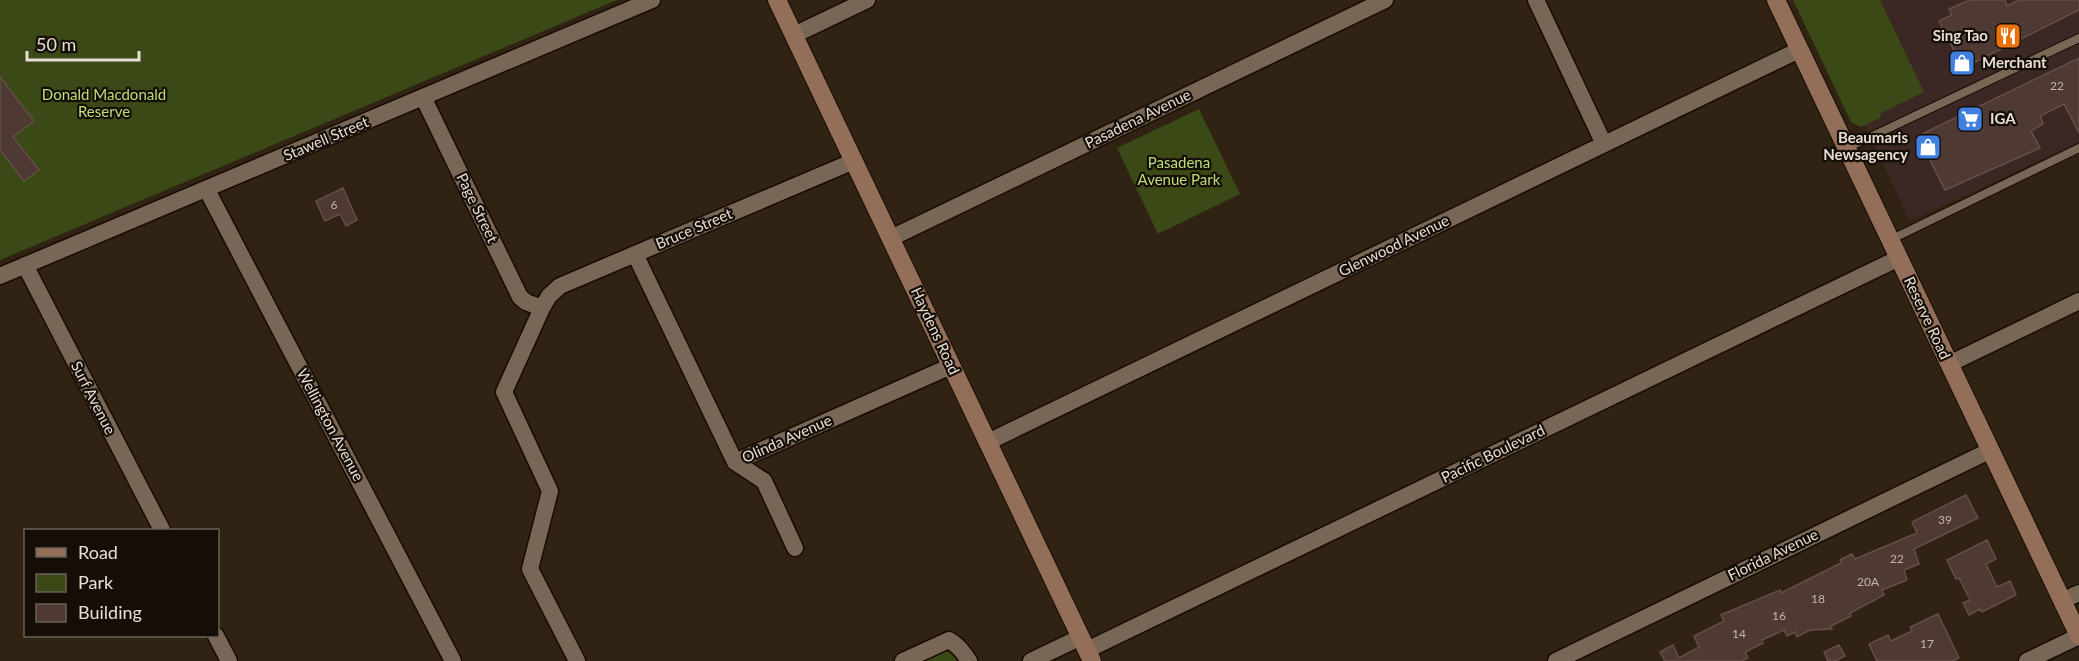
<svg xmlns="http://www.w3.org/2000/svg" width="2079" height="661" font-family="Lato,sans-serif">
<rect width="100%" height="100%" fill="#312313"/>
<path fill="#3b2824" d="M 1805,0 L 2079,0 L 2079,142 L 1910,221 Z"/>
<path fill="#3a4916" d="M 0,0 L 617,0 L 0,260 Z
M 1793,0 L 1880,0 L 1924,92 L 1881,113 L 1880,118 L 1861,127 L 1851,122 Z
M 1199,109 L 1240,194 L 1158,234 L 1117,148 Z
M 945,650 L 954,655 L 958,661 L 922,661 Z"/>
<path fill="#4f3933" stroke="#664e48" stroke-width="1.5" d="M 1970,0 L 2005,0 L 2007,6 L 2019,0 L 2079,0 L 2079,10 L 1963,68 L 1939,21 L 1952,15 L 1949,9 Z
M 2079,58 L 2079,133 L 2064,104 L 2040,116 L 2043,124 L 2031,131 L 2040,148 L 1945,190 L 1921,142 L 1924,133 Z
M 0,77 L 34,121 L 13,137 L 39,170 L 24,181 L 0,150 Z
M 343,188 L 357,220 L 346,226 L 340,214 L 325,221 L 316,201 Z
M 1966,495 L 1978,518 L 1914,549 L 1919,564 L 1904,570 L 1907,580 L 1882,590 L 1884,595 L 1850,613 L 1851,616 L 1831,626 L 1832,629 L 1810,630 L 1797,637 L 1795,632 L 1787,636 L 1784,630 L 1762,640 L 1763,643 L 1745,652 L 1748,658 L 1741,661 L 1665,661 L 1660,652 L 1673,645 L 1679,658 L 1699,647 L 1694,636 L 1724,621 L 1721,615 L 1780,590 L 1781,593 L 1841,563 L 1840,560 L 1852,554 L 1855,559 L 1917,533 L 1912,522 Z
M 1987,540 L 1996,559 L 1986,564 L 1997,587 L 2010,581 L 2016,595 L 1982,612 L 1980,609 L 1969,615 L 1963,603 L 1970,600 L 1959,578 L 1956,579 L 1947,560 Z
M 1938,614 L 1959,658 L 1952,661 L 1877,661 L 1869,644 L 1888,635 L 1891,641 L 1912,631 L 1910,627 Z
M 1839,645 L 1845,656 L 1835,661 L 1828,661 L 1824,652 Z"/>
<g fill="none" stroke-linecap="round" stroke-linejoin="round">
<defs>
<path id="lane" d="M 1847,148 L 2079,38
M 1890,240 L 2079,148"/>
<path id="street" d="M 1536,0 L 1604,144
M 794,35 L 867,0
M 423,97 L 520,297 L 526,302 L 542,308
M 207,190 L 453,661
M 891,238 L 1385,0
M 635,254 L 735,462
M 25,265 L 162,530
M 0,276 L 652,0
M 1949,364 L 2079,301
M 988,442 L 1799,50
M 735,462 L 951,366
M 735,462 L 764,481 L 795,548
M 2062,601 L 2079,593
M 216,636 L 229,661
M 1087,650 L 1899,258
M 577,661 L 530,569 L 550,491 L 504,392 L 542,308 L 549,296 L 560,286 L 854,161
M 903,661 L 949,640 C 958,645 963,652 969,661
M 1031,661 L 1081,637
M 1556,661 L 1991,450
M 2027,661 L 2079,636"/>
<path id="secondary" d="M 777,0 L 1092,661
M 1776,0 L 2079,636"/>
</defs>
<use href="#lane" stroke="#180c01" stroke-width="10"/>
<use href="#street" stroke="#180c01" stroke-width="19"/>
<use href="#secondary" stroke="#180c01" stroke-width="20"/>
<use href="#lane" stroke="#786756" stroke-width="8"/>
<use href="#street" stroke="#786756" stroke-width="16"/>
<use href="#secondary" stroke="#936e58" stroke-width="18"/>
</g>
<defs>
<symbol id="restaurant-square" viewBox="-11 -11 22 22"><rect x="-9" y="-9" width="18" height="18" rx="4" fill="#e8710a" stroke="#140e07"/><path d="M-5-6h1v4h1v-4h1v4h1v-4h1v5L-1.5 .5V6h-2V.5L-5-1ZM5-6V6H3V1.5H1.5Q1.5-4 5-6Z" fill="#fff"/></symbol>
<symbol id="shop-square" viewBox="-11 -11 22 22"><rect x="-9" y="-9" width="18" height="18" rx="4" fill="#3f7fe0" stroke="#140e07"/><path d="M-5-2.5h2.3a2.7 3.5 0 0 1 5.4 0H5L5.5 6h-11ZM-1.5-2.5h3a1.5 2.3 0 0 0-3 0Z" fill="#fff"/></symbol>
<symbol id="supermarket-square" viewBox="-11 -11 22 22"><rect x="-9" y="-9" width="18" height="18" rx="4" fill="#3f7fe0" stroke="#140e07"/><path d="M-6-5.5h2.5l.6 2H6L4.5 2H-2.5L-4.4-4H-6ZM-1.5 3.2a1.3 1.3 0 1 0 .1 0ZM3 3.2a1.3 1.3 0 1 0 .1 0Z" fill="#fff"/></symbol>
</defs>
<g fill-rule="evenodd">
<use href="#restaurant-square" x="1993" y="21" width="30" height="30"/>
<use href="#shop-square" x="1947" y="48" width="30" height="30"/>
<use href="#supermarket-square" x="1955" y="104" width="30" height="30"/>
<use href="#shop-square" x="1913" y="132" width="30" height="30"/>
</g>
<g text-anchor="middle" stroke-width="4.5" stroke-linejoin="round" paint-order="stroke">
<g font-size="12" fill="#c2b5ac">
<text x="2057" y="90">22</text>
<text x="334" y="209">6</text>
<text x="1945" y="524">39</text>
<text x="1897" y="563">22</text>
<text x="1868" y="586">20A</text>
<text x="1818" y="603">18</text>
<text x="1779" y="620">16</text>
<text x="1739" y="638">14</text>
<text x="1927" y="648">17</text>
</g>
<g font-size="15" font-weight="bold" fill="#e8ded5" stroke="#140e07" text-anchor="end">
<text x="1988" y="41">Sing Tao</text>
<text x="1982" y="68" text-anchor="start">Merchant</text>
<text x="1990" y="124" text-anchor="start">IGA</text>
<text x="1908" y="143">Beaumaris<tspan x="1908" dy="17">Newsagency</tspan></text>
</g>
<g font-size="15" fill="#bddf77" stroke="#140e07">
<text x="104" y="100">Donald Macdonald<tspan x="104" dy="17">Reserve</tspan></text>
<text x="1179" y="168">Pasadena<tspan x="1179" dy="17">Avenue Park</tspan></text>
</g>
<g font-size="15" fill="#e8ded5" stroke="#140e07">
<text transform="translate(1138 119) rotate(-26)" y="5">Pasadena Avenue</text>
<text transform="translate(326 139) rotate(-23)" y="5">Stawell Street</text>
<text transform="translate(477 208) rotate(64)" y="5">Page Street</text>
<text transform="translate(694 229) rotate(-23)" y="5">Bruce Street</text>
<text transform="translate(1394 246) rotate(-26)" y="5">Glenwood Avenue</text>
<text transform="translate(1927 318) rotate(65)" y="5">Reserve Road</text>
<text transform="translate(935 331) rotate(65)" y="5">Haydens Road</text>
<text transform="translate(93 398) rotate(63)" y="5">Surf Avenue</text>
<text transform="translate(330 425) rotate(62)" y="5">Wellington Avenue</text>
<text transform="translate(787 439) rotate(-24)" y="5">Olinda Avenue</text>
<text transform="translate(1493 454) rotate(-26)" y="5">Pacific Boulevard</text>
<text transform="translate(1773 555) rotate(-26)" y="5">Florida Avenue</text>
</g>
</g>
<rect x="24" y="529" width="195" height="108" fill="#140e07" stroke="#696159" stroke-width="1.5"/>
<rect x="36" y="548" width="30" height="9" fill="#936e58" stroke="#696159" stroke-width="1.5"/>
<text x="78" y="559" font-size="18" fill="#e8ded5">Road</text>
<rect x="36" y="574" width="30" height="18" fill="#3a4916" stroke="#696159" stroke-width="1.5"/>
<text x="78" y="589" font-size="18" fill="#e8ded5">Park</text>
<rect x="36" y="604" width="30" height="18" fill="#4f3933" stroke="#696159" stroke-width="1.5"/>
<text x="78" y="619" font-size="18" fill="#e8ded5">Building</text>
<path d="M27 51v9h112v-9" fill="none" stroke="#e8ded5" stroke-width="3"/>
<text x="36" y="51" font-size="18" fill="#e8ded5" stroke="#140e07" stroke-width="4.5" paint-order="stroke">50 m</text>
</svg>
